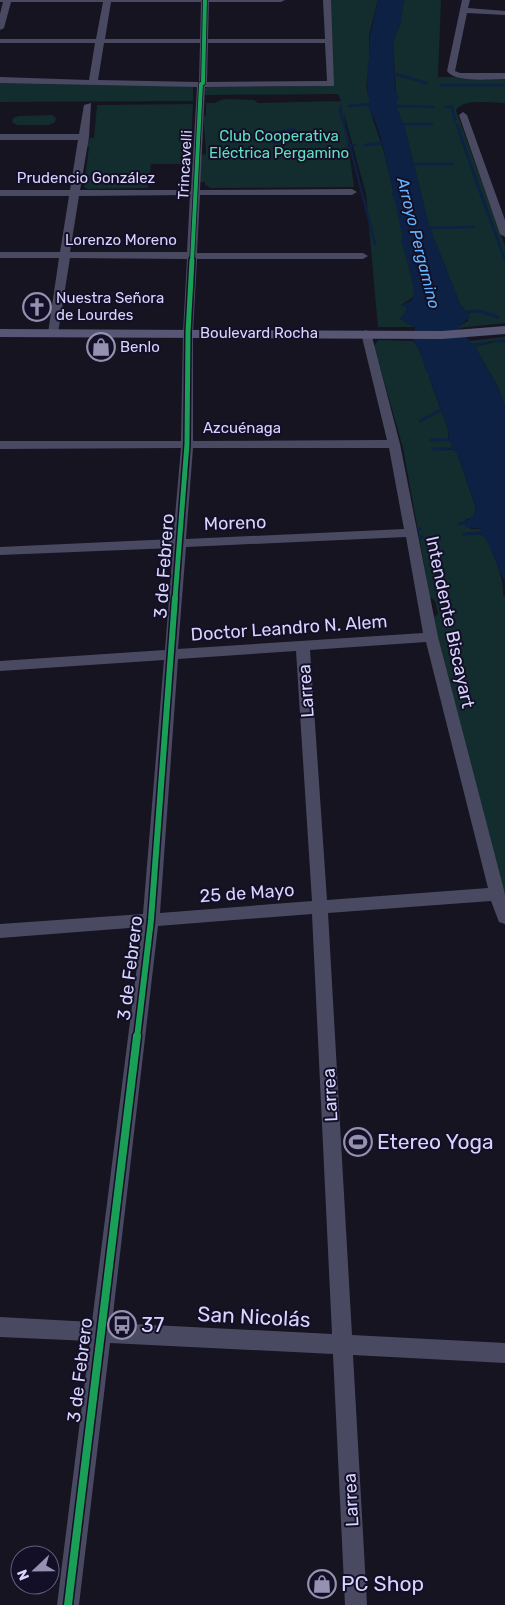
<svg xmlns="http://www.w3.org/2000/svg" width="505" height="1605" font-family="Rubik,sans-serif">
<rect width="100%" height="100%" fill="#161421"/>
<path fill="#132c2d" d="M 329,0 L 378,0 L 369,35 L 370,61 L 366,85 L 370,102 L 370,110 L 384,152 L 393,190 L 413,284 L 415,296 L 401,305 L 408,308 L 400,319 L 415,327 L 378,327 L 366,194 L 344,114 L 354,187 L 211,188 L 205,185 L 205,182 L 200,182 L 201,155 L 206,154 C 206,140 203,129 204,116 L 206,116 L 206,103 L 214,103 L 224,99 L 254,100 L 258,103 L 341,101 L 338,94 L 205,95 L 205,88 L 207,87 L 333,86 Z
M 404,0 L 441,0 L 438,77 L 505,77 L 505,103 C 492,103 464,98 456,110 L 505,246 L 505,323 L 459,328 L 459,326 L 468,321 L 468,314 L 471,312 L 465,310 L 460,304 L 429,226 L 405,129 L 397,109 L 393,42 L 400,24 Z
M 0,82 L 189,86 L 193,87 L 193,101 L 0,102 Z
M 193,104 L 190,164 L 151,164 L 148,188 L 88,189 L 84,187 L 89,147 L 86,146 L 90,138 L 94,138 L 97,105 Z
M 52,115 L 56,118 L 55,122 L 49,125 L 17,125 L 12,122 L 13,118 L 19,116 Z
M 505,337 L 505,406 L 498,387 L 475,347 L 498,341 L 472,344 L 468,341 Z
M 378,340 L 413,341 L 418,347 L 430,375 L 429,378 L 449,431 L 448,439 L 453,447 L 446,450 L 454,450 L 457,453 L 476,508 L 473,517 L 465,520 L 471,529 L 482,529 L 480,534 L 486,538 C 493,554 505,579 503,596 L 505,596 L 505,893 L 499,877 L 433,618 L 438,614 L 435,601 L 430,597 L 403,448 L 374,346 Z"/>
<path fill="#0d2144" d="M 378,0 L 404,0 L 400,24 L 393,42 L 395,90 L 399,98 L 397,100 L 397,109 L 405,129 L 429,226 L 460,304 L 465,310 L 471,312 L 468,314 L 470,317 L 459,326 L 459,328 L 472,344 L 498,340 L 475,347 L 498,387 L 505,406 L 505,583 L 486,538 L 480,534 L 479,532 L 482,529 L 466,527 L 463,522 L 473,517 L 476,507 L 457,453 L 454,450 L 446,449 L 453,447 L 449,441 L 445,441 L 449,438 C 450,428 434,391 429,378 L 430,375 L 427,373 L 418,347 L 413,341 L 415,327 L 400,319 L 408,308 L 401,305 L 411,301 L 414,296 L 413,284 L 401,240 L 403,239 L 394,197 L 392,196 L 393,190 C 387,166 381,127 368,107 L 370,102 L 367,93 L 368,87 L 365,85 L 367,84 L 368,63 L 369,60 L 370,36 L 369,34 L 371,33 Z
M 294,128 L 303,138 L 273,144 L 264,133 Z"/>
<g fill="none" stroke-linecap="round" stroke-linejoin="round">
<path stroke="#0d2144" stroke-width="2.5" d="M 395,74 L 427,83
M 441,85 L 505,85
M 341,106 L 340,110 L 350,146
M 349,106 L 370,104
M 397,106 L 433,107
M 446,107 L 452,107 L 455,120
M 403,124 L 432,124
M 457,125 L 480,192
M 355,145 L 350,146 L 375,244
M 365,145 L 381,143
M 412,164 L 453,164
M 481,194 L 505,260
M 429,228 L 474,227"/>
<path stroke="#0d2144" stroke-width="3" d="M 471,311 L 479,311 L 498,317
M 498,341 L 505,341
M 420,421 L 441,410
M 431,440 L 445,440
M 434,449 L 446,449
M 459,524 L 464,523
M 418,529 L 420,529
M 463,534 L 480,533
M 419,537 L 422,537"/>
<path fill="#4a4962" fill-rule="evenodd" d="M 0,0 L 285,0 L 281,2 L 209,2 L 208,39 L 325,39 L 323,0 L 331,0 L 334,86 L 205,87 L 200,190 L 352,189 L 357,192 L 352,195 L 200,195 L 197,253 L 363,253 L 368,256 L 363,259 L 197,259 L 193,332 L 193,441 L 387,440 L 361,333 L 366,330 L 371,333 L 400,444 L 438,637 L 505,894 L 505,924 L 499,922 L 491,901 L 328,913 L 352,1335 L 505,1343 L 505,1363 L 353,1355 L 367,1605 L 345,1605 L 333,1354 L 110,1343 L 79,1605 L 57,1605 L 90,1341 L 0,1337 L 0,1317 L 92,1322 L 142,927 L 0,938 L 0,924 L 143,914 L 164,660 L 0,671 L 0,661 L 165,650 L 173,548 L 0,555 L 0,547 L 173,539 L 181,448 L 0,449 L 0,441 L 181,441 L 183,332 L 187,259 L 70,258 L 58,333 L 57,335 L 49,335 L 48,333 L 59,258 L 0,258 L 0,252 L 60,252 L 69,196 L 0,196 L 0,190 L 70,190 L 78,140 L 0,140 L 0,134 L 79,134 L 84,105 L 91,103 L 89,137 L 80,190 L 191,190 L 197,87 L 0,83 L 0,77 L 89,80 L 95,43 L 0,43 L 0,39 L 96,39 L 103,2 L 11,2 L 4,28 L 0,30 L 0,14 L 3,2 L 0,2 ZM 111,2 L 201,2 L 200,39 L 105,39 ZM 104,43 L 200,43 L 199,82 L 98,80 ZM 208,43 L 325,43 L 327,81 L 207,82 ZM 190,195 L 187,252 L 70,252 L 79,196 ZM 193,448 L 389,448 L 404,529 L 186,539 ZM 406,537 L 423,633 L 178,649 L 186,547 ZM 426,642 L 488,888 L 327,900 L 310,650 ZM 296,651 L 312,901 L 160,913 L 178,659 ZM 312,914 L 332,1334 L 112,1323 L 158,926 Z
M 462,0 L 470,0 L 468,8 L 505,11 L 505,15 L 467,13 L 455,71 L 460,73 L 505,73 L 505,79 C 491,79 455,83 447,71 Z
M 463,112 L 467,115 L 505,220 L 505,237 L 500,234 L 459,115 Z"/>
<path fill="#575674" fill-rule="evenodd" d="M 505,326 L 505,334 L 442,339 L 0,337 L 0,329 L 442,331 Z"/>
<defs>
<path id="cycleway-far3" d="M 192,261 L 201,84 L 203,83 L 205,0"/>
<path id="cycleway-far2" d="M 175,599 L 187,444 L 188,332 L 192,260"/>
<path id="cycleway-far1" d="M 137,1038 L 151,920 L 175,598"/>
<path id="cycleway" d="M 68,1605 L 137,1036"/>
</defs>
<use href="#cycleway-far3" stroke="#130f26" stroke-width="5.5"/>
<use href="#cycleway-far2" stroke="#130f26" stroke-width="8"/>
<use href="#cycleway-far1" stroke="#130f26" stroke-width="9"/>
<use href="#cycleway" stroke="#130f26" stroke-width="11"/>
<use href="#cycleway-far3" stroke="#1a9f57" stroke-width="4"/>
<use href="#cycleway-far2" stroke="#1a9f57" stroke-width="5"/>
<use href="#cycleway-far1" stroke="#1a9f57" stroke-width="6"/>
<use href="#cycleway" stroke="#1a9f57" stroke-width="8"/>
</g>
<defs>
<symbol id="church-ring" viewBox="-11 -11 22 22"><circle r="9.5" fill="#130f26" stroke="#9591b1" stroke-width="1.5"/><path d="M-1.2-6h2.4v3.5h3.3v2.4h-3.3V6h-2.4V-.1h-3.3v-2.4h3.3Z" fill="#9591b1"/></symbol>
<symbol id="shop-ring" viewBox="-11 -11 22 22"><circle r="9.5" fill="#130f26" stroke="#9591b1" stroke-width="1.5"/><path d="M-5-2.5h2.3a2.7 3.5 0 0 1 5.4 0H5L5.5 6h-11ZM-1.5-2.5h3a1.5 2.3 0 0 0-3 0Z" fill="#9591b1"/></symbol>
<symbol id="stadium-ring" viewBox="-11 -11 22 22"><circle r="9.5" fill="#130f26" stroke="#9591b1" stroke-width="1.5"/><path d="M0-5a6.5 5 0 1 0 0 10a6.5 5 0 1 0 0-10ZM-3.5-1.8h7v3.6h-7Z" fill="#9591b1"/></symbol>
<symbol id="bus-ring" viewBox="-11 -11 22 22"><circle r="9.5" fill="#130f26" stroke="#9591b1" stroke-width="1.5"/><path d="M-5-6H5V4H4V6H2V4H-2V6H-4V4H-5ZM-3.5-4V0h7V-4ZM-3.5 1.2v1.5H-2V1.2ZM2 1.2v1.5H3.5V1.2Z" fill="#9591b1"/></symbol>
</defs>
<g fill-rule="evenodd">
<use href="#church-ring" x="21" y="291" width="32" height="32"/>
<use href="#shop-ring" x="85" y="331" width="32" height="32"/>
<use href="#stadium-ring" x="342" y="1126" width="32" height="32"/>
<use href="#bus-ring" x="106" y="1309" width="32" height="32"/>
<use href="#shop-ring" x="306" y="1568" width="32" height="32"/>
</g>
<g text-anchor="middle" stroke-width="4" stroke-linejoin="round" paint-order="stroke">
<g font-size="15" fill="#5fe0c0" stroke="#130f26">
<text x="279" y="141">Club Cooperativa<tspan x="279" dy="17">Eléctrica Pergamino</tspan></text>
</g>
<g font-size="15" fill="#d9d4ff" stroke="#130f26">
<text transform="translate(185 165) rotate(-87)" y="5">Trincavelli</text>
<text x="86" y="183">Prudencio González</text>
<text x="121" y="245">Lorenzo Moreno</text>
<text x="259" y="338">Boulevard Rocha</text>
<text x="242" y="433">Azcuénaga</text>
</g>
<g font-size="15" fill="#d9d4ff" stroke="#130f26" text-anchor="start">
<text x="56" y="303">Nuestra Señora<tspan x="56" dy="17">de Lourdes</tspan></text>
<text x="120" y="352">Benlo</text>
</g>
<g font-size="16" font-style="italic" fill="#62b6ff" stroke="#130f26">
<text transform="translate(419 243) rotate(76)" y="6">Arroyo Pergamino</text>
</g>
<g font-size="18" fill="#d9d4ff" stroke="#130f26">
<text transform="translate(235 523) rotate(-2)" y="6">Moreno</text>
<text transform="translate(164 566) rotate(-86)" y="6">3 de Febrero</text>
<text transform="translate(450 622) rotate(78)" y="6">Intendente Biscayart</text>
<text transform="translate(289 628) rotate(-4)" y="6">Doctor Leandro N. Alem</text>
<text transform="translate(306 691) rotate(-94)" y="6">Larrea</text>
<text transform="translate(247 893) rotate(-4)" y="6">25 de Mayo</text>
<text transform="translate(130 968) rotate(-83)" y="6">3 de Febrero</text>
<text transform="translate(330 1095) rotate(-93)" y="6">Larrea</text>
<text transform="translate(80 1370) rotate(-83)" y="6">3 de Febrero</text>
<text transform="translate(351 1500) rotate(-93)" y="6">Larrea</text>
</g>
<g font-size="21" fill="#d9d4ff" stroke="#130f26" text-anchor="start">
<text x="377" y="1149">Etereo Yoga</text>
<text x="141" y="1332">37</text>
<text x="341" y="1591">PC Shop</text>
</g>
<g font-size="21" fill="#d9d4ff" stroke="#130f26">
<text transform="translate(254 1317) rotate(3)" y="7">San Nicolás</text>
</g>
</g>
<g transform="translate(35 1570) rotate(248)"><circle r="24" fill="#130f26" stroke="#625e7d"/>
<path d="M0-4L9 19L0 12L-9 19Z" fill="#9591b1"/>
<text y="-8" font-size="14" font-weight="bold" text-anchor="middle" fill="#d9d4ff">N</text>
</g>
</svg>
